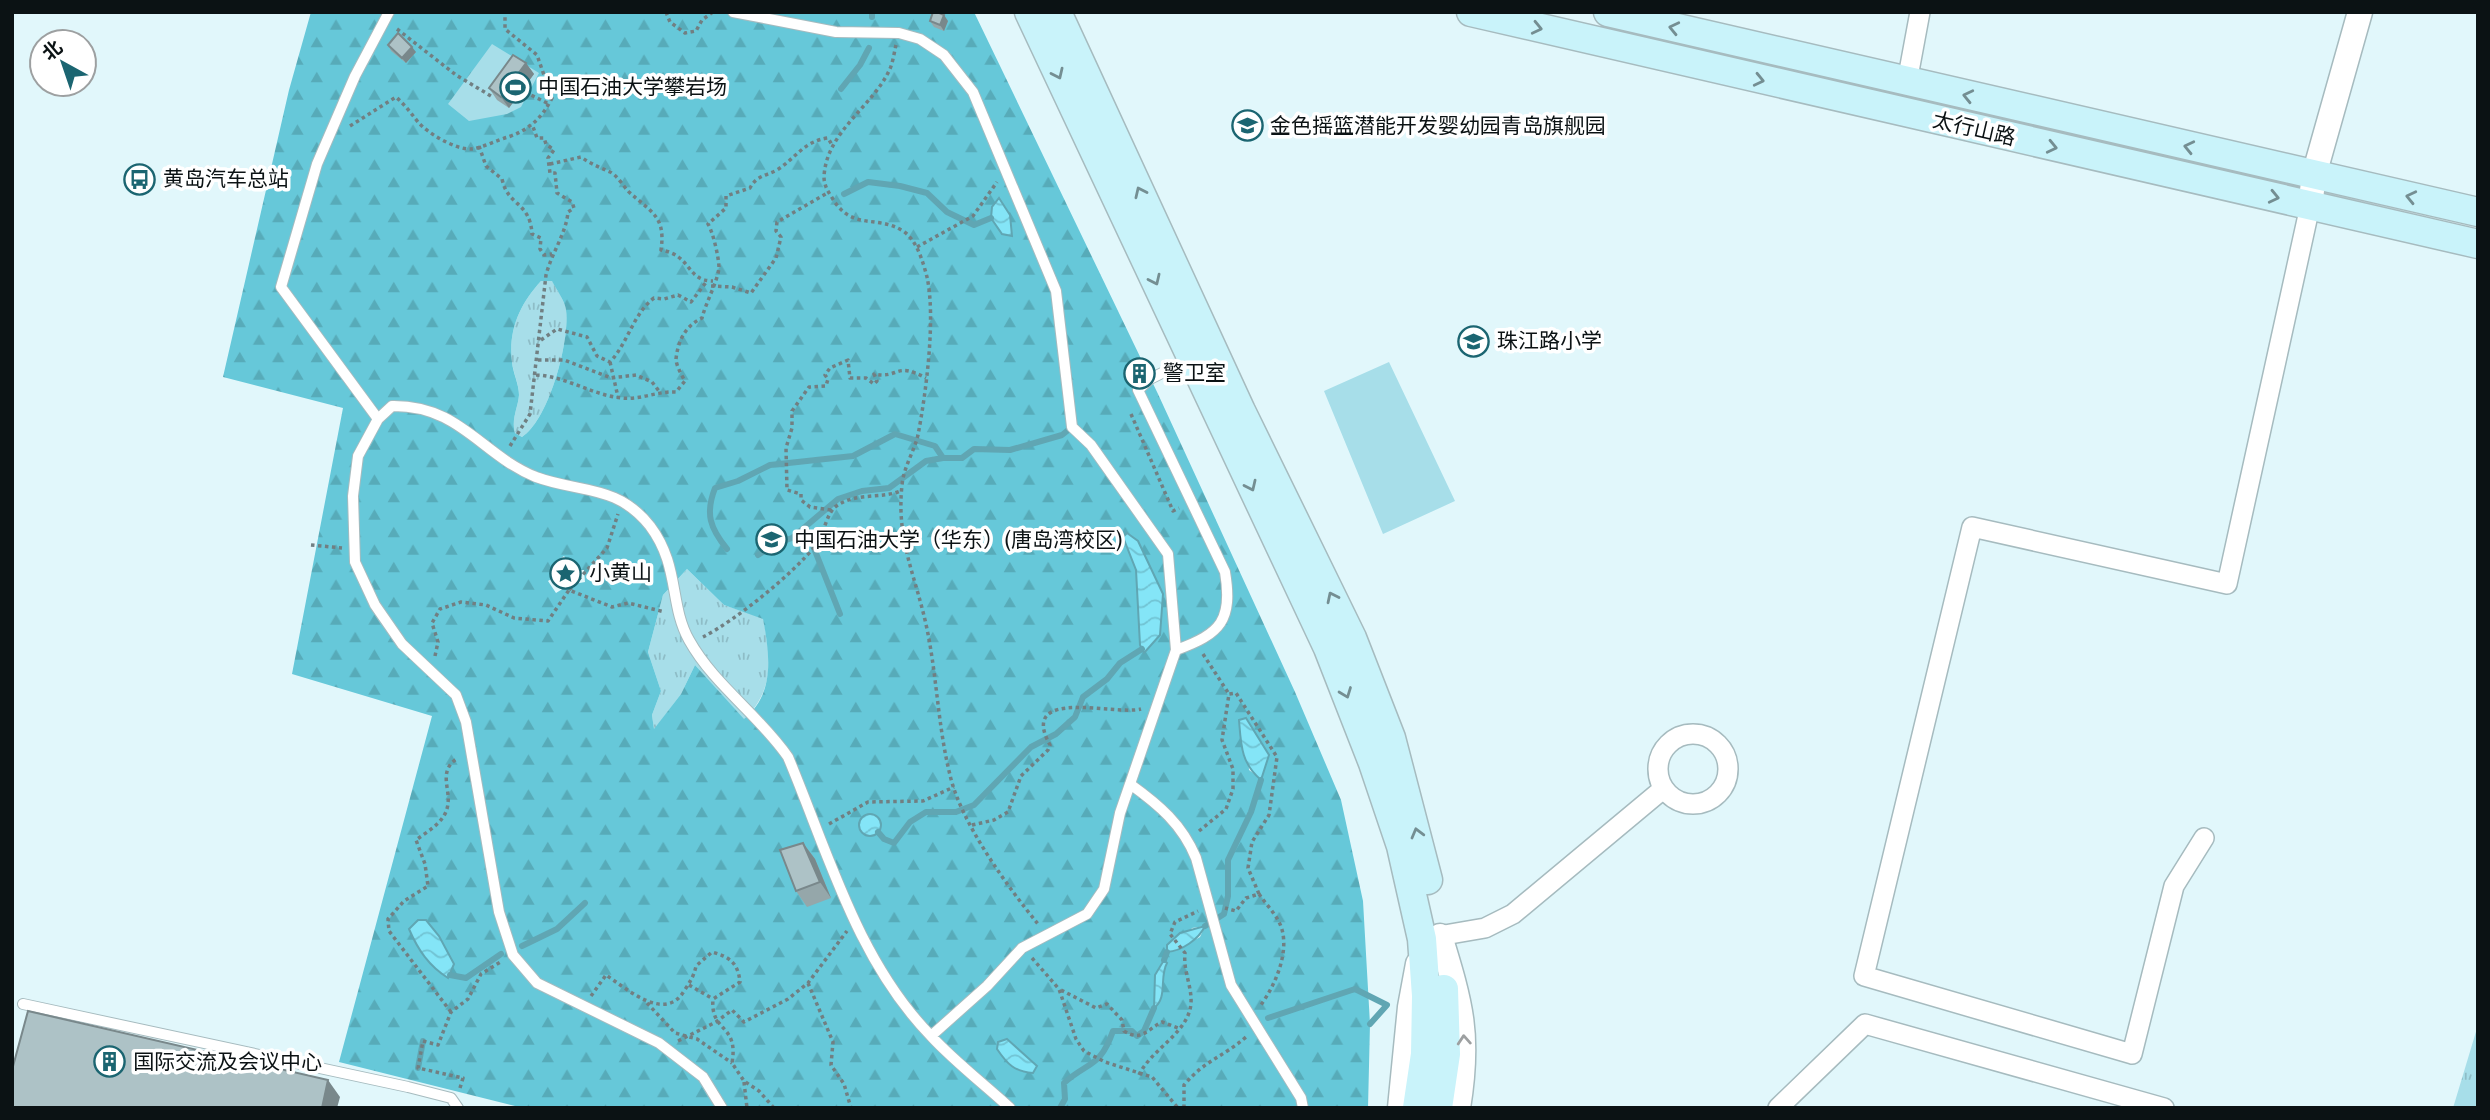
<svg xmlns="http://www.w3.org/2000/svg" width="2490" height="1120" font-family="Literata,'Noto Sans SC',serif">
<defs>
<pattern id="grass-tufts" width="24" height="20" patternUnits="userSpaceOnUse" patternTransform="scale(1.75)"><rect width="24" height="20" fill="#a7dee9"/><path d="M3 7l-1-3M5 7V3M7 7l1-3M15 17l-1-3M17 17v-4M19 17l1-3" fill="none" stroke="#8ebdc7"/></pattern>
<pattern id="forest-firs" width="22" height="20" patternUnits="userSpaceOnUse" patternTransform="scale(1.75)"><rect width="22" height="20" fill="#66c8d9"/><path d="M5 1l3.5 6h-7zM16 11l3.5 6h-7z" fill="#57abb9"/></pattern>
<pattern id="water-waves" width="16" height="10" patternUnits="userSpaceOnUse" patternTransform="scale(1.75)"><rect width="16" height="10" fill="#84e5f7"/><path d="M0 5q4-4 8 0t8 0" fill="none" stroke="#71c3d3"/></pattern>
</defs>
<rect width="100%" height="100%" fill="#e1f7fb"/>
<path fill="url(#grass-tufts)" d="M 552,280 C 556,289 565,301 566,310 C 570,341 549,420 522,437 L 515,433 C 511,419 518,408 519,395 C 519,384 513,372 512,362 C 508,330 520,304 541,281 Z
M 687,569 L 724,605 L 763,618 C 771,658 775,689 744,720 L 695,665 L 681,694 L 654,730 L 652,715 L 661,691 L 648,652 L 663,595 Z
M 2478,1025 L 2478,1108 L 2453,1108 Z"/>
<path fill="url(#forest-firs)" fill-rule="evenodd" d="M 311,12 L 974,12 L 1158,394 L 1295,692 L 1341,800 L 1363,901 L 1370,1024 L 1368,1108 L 523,1108 L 339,1062 L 432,716 L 292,674 L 343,408 L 223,377 L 289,90 ZM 541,281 L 552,281 C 556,289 565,301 566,310 C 570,341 549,420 522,437 L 515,433 C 511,419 518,408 519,395 C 519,384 513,373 512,362 C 508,330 520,304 541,281 ZM 1127,533 L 1163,594 L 1140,645 L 1136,570 L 1123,537 ZM 564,556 L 574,570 L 584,570 L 585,582 L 569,585 L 556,593 L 548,581 L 560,573 L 555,562 ZM 687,569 L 724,605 L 763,619 C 770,655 775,694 744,719 L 695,665 L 681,694 L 654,729 L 652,715 L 661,691 L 648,652 L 663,595 ZM 1246,718 L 1269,755 L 1261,779 L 1249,770 ZM 1205,926 L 1200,937 L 1175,951 L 1192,928 Z"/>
<path fill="#a7dee9" d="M 492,44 L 539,73 L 521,107 L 507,114 L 469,121 L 448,104 Z
M 1389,362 L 1455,501 L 1383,534 L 1324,391 Z"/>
<path fill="url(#water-waves)" stroke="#60a6b3" stroke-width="2" d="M 999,198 L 1010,215 L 1012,236 L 1002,234 L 991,218 L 992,207 Z
M 1127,533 L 1138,541 L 1163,594 L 1160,635 L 1144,653 L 1140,645 L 1136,570 L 1123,537 Z
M 1246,718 L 1269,755 L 1261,780 C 1241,763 1241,745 1239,720 Z
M859 825a11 11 0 1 1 22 0a11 11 0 1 1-22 0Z
M 418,920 L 426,920 L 439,936 L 454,964 L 448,978 C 429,966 418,950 409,929 Z
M 1205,926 C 1199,939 1182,951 1167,952 L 1167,945 L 1180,933 Z
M 1164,960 L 1167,963 C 1159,977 1168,998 1154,1008 L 1155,975 Z
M 1007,1039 L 1037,1066 L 1033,1073 C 1015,1072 1007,1064 997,1049 L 998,1042 Z"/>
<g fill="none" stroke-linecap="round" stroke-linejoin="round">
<path stroke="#60a6b3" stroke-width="6" d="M 872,17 L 872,12
M 841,89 L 860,65 L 869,48
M 844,194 L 868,182 L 900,186 L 927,193 L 947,212 L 974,225 L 991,218
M 806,528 L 840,614
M 727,549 C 710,528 705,514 715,488 L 738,481 L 770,465 L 853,456 L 895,434 L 935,446 L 943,458 L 962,458 L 974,449 L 1010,450 L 1062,435 L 1072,427
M 758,555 L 777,543 L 792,538 L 838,499 L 862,491 L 889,488 L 926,461 L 943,458
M 878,832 L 884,839 L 894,843 L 910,822 L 926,812 L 956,812 L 974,805 L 1031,747 L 1056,734 L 1075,717 L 1083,697 L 1107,679 L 1120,663 L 1142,649
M 1205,926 L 1224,914 L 1228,896 L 1228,860 L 1251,812 L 1261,780
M 522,946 L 557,929 L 585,903
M 1164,960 L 1167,952
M 450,975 L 466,978 L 501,954
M 1268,1018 L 1355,989 L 1387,1005 L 1370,1024
M 418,1068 L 423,1041
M 1060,1108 L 1065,1099 L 1064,1083 C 1089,1061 1100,1068 1113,1031 L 1132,1031 L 1137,1036 L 1144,1031 L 1154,1008"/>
<defs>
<path id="service" d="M 389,12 L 355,76 L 317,164 L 281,287 L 378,419 L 358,456 L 353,496 L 355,562 L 375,605 L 402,644 L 456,695 L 466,722 L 499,912 L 513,955 L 537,983 L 659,1043 L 703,1077 L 722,1108
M 733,12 L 836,32 L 899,33 L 920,39 L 944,55 L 973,92 L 1056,291 L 1072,427 L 1091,445 L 1168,554 L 1176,650 L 1130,784 C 1159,805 1182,824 1196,858 L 1231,985 L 1301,1098 L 1303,1108
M 378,419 L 392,406 C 460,405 481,455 536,477 C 579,493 617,484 650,526 C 680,566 669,604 689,640 C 714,685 759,715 788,757 C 828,852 857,960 931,1036 C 955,1062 984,1084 1010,1108
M 1176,650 C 1221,634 1233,620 1225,572 L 1138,390 L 1150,379 L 1188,360
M 23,1004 L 408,1087 L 451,1098 L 458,1108
M 931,1036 L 987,986 L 1022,948 L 1087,914 L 1104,889 L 1120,813 L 1130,784"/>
<path id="minor" d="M 1907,82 L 1920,12
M1658 769a35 35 0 1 1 70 0a35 35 0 1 1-70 0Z
M 2204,838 L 2174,886 L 2132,1054 L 1864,976 L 1972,527 L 2227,584 L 2310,206
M 1427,938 L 1485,928 L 1513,914 L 1663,789
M 1778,1108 L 1865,1024 L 2164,1108"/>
<path id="tertiary" d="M 2310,206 L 2314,175 L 2360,12
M 1440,936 C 1461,1005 1470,1035 1458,1108
M 1400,1108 L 1410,1007 L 1418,964"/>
<path id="secondary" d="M 1029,12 L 1328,648 L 1373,763 L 1401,846 L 1422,939 L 1426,996 L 1425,1054 L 1417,1108
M 1057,12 L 1241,411 L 1352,638 L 1391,738 L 1428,880
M 1471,12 L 2478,244
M 1608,12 L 2478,212
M 1438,1108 L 1446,1054 L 1444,989"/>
</defs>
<use href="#service" stroke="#a6bbbf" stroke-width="12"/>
<use href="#minor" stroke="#a6bbbf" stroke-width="22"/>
<use href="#tertiary" stroke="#a6bbbf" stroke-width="27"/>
<use href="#secondary" stroke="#a6bbbf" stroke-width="31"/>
<path stroke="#717f82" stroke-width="3.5" stroke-dasharray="3.5 3.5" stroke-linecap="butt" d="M 666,12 L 670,22 L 685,33 L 696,31 L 702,20 L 713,12
M 397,29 L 456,75 L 491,96
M 896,45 C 894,53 893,63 889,71 C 871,108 826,132 824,177 C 824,184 827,190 831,196 C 851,232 876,214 903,231 C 917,240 923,262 927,277 C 936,318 926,393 918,435 C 914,452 904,466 902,485 C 896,541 916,576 927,629 C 937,677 938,727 950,775 C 961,823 1007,886 1038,924
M 519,89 L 549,104
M 350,126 L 396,97 C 405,105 410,112 418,122 C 427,133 456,150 471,149 C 482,148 497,140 508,137 C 529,130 542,118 552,98 L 537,55 L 505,29 L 505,12
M 479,146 L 486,166 L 502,179 C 508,207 530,201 532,234 L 541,238 L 540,249 L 544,255 L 552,254
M 550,164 L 581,157 C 591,164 599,167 610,172 C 617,175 623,186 629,192 C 651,212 666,216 661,250 C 692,255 686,281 713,281
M 917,247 L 973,216 L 997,182
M 711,286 L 732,287 L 751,293 L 776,258 L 781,237 L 776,231 L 777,222 L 829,192
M 541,340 L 557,329 L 587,337 L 597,356 L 610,362 C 628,343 633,314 654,298 L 664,299 L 678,295 L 691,302 L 707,281
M 538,360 L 564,360 L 611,378 L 636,375 L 652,382 L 659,391
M 610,362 L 618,397
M 536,375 C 566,376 591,395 622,398 C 641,400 657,391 676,392 L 685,381 C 682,376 676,365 676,359 C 678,341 685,326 702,318 C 706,302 717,283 719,268 C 719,258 713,232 708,224 L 726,208 L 726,196 L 750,188 C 757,175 766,176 777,170 C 796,158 804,141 828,138 L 832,145
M 1131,414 L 1173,511 L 1179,508
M 510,446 L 530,414 L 546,275 C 552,252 566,234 568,212 L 574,208 L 572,202 L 557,193 L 555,173 L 550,173 L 548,158 L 554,150 L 546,144 L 544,138 L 537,138 L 532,124
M 831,510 L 810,507 L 801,500 L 801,494 L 787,490 L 786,448 L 792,428 L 792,411 L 809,387 L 826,386 L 828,379 L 825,375 L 830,368 L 848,360 L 850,378 L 866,378 L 874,384 L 877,381 L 874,374 C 900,379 894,361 926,378
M 311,545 L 342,548
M 569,590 L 607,548 L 618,514
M 703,637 C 736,620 793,574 816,545 C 824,534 826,515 835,507 C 856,491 884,500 902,490
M 1203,654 L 1229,694
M 435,656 L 438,642 L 432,623 L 440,609 L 461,602 L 486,605 L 514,618 L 548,621 L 569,590 L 612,607 L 628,603 L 665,612
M 829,824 L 868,802 L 923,801 L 954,787
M 972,825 L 994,820 L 1008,812 L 1021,776 L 1048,750 L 1050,745 C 1017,686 1117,716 1141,709
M 1199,831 L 1226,809 L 1233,789 L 1233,769 L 1222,740 L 1229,694 L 1236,693 L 1277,757 L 1269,815 L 1252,842 L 1248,868 L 1259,894 L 1246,898 L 1236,911 L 1225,908
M 1259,894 C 1265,903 1274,912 1279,922 C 1292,947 1276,985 1260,1006
M 1032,958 L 1059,989 L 1076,1039 L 1084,1051 L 1105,1062 L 1152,1077 L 1178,1108
M 808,983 L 833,1042 L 831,1065 L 844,1084 L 851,1108
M 689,985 L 713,999
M 1061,990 L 1096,1008 L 1107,1004 L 1122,1020 L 1124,1031 C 1142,1042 1146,1030 1162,1022 L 1178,1028
M 591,996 L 606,975 C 627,989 665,1023 684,991 C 690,982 694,976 696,966 L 712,952 C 730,957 738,963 740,982 L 713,999 C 710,1033 739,1023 732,1063 L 744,1081 L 759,1091 L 774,1108
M 647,1003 L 675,1033 L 697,1039 L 732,1063
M 451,1012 L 389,931 L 388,919 L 404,901 L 428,886 L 425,864 L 416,840 C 428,831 447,821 448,803 C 450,788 438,770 458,758
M 678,1041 L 716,1022 L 732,1010 L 744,1022 L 788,999 L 808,983 L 847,931
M 1139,1075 C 1151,1049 1189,1033 1191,1003 C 1192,986 1183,971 1185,953 L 1170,934 L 1175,922 L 1198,911
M 744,1082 L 747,1108
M 460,1088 L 463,1078 L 418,1068 L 423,1041 L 438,1045 L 451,1012 L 468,999 L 481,974 L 502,961
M 1184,1108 L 1184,1085 C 1205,1060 1223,1057 1246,1037"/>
<use href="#service" stroke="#fff" stroke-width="10"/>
<use href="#minor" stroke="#fff" stroke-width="19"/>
<use href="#tertiary" stroke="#fff" stroke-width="24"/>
<use href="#secondary" stroke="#c9f3fa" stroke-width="28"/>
</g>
<path fill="#95a7aa" d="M 930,21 L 948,21 L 944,31 L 934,27 Z
M 388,45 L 416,52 L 406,63 L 391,51 Z
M 526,63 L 534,74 L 509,108 L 497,100 L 489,88 Z
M 1141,365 L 1147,376 L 1138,381 L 1134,375 Z
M 803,843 L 815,859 L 831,898 L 807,907 L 796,891 Z"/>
<path fill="#79888b" d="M 944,15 L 948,21 L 944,31 L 940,25 Z
M 412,47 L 416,52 L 406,63 L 402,58 Z
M 526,63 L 534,74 L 509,108 L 501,97 Z
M 803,843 L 815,859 L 831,898 L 820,882 Z
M 328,1080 L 340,1097 L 337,1108 L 322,1108 Z"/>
<path fill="#adc2c6" stroke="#79888b" stroke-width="2" d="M 933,12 L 937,12 L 944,15 L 940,25 L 930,21 Z
M 398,33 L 412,47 L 402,58 L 388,45 Z
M 513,55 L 526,63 L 501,97 L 489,88 Z
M 1137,359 L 1143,370 L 1134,375 L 1129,364 Z
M 803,843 L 820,882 L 796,891 L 780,850 Z
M 28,1011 L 328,1080 L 322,1108 L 12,1108 L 12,1070 Z"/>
<defs><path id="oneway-chevron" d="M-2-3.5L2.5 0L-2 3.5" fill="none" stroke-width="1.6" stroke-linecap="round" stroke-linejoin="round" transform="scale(1.75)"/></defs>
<g stroke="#748e92">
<use href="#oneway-chevron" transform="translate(1537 28) rotate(13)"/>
<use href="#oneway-chevron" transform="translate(1674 28) rotate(-167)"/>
<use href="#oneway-chevron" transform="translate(1058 74) rotate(65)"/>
<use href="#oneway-chevron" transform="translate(1759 80) rotate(13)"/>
<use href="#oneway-chevron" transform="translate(1968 96) rotate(-167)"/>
<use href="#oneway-chevron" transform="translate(2052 147) rotate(13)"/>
<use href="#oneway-chevron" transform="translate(2189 147) rotate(-167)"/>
<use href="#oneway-chevron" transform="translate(1140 192) rotate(-115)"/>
<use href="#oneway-chevron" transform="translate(2274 197) rotate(13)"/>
<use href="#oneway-chevron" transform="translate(2411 197) rotate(-167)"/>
<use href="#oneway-chevron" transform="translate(1155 280) rotate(65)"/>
<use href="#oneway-chevron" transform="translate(1251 486) rotate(65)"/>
<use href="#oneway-chevron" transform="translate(1332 597) rotate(-116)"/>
<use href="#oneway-chevron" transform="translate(1346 693) rotate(69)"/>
<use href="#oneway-chevron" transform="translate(1417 833) rotate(-105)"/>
</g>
<use stroke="#9da0a1" href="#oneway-chevron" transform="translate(1464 1040) rotate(-94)"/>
<defs>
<symbol id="stadium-ring" viewBox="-11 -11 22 22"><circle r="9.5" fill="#fff" stroke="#1b6571" stroke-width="1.5"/><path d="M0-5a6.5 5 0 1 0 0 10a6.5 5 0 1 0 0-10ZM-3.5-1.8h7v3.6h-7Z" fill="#1b6571"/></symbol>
<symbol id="school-ring" viewBox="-11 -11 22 22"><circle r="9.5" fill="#fff" stroke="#1b6571" stroke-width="1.5"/><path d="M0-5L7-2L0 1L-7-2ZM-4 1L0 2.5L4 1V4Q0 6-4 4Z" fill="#1b6571"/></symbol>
<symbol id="bus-ring" viewBox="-11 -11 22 22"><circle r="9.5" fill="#fff" stroke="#1b6571" stroke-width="1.5"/><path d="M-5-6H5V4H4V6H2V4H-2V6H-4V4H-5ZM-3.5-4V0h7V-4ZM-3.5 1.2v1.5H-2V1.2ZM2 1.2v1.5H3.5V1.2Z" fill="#1b6571"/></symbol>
<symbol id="building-ring" viewBox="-11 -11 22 22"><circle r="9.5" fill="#fff" stroke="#1b6571" stroke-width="1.5"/><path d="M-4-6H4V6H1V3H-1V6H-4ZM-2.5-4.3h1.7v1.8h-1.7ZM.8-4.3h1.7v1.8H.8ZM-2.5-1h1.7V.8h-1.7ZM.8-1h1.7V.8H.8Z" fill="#1b6571"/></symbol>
<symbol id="university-ring" viewBox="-11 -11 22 22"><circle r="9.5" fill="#fff" stroke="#1b6571" stroke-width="1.5"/><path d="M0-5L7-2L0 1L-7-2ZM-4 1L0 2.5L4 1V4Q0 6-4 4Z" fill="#1b6571"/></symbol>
<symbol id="sight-ring" viewBox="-11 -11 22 22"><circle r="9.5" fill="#fff" stroke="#1b6571" stroke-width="1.5"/><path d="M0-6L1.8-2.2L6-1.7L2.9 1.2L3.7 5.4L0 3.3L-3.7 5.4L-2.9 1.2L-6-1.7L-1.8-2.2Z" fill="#1b6571"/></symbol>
</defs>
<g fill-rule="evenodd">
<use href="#stadium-ring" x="498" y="70" width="35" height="35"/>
<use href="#school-ring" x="1230" y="108" width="35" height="35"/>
<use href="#bus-ring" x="122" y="162" width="35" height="35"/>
<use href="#school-ring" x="1456" y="324" width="35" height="35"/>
<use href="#building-ring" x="1122" y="356" width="35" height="35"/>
<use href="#university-ring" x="754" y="522" width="35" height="35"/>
<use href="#sight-ring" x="548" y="556" width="35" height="35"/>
<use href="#building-ring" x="92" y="1044" width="35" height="35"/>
</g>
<g text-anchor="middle" stroke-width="7" stroke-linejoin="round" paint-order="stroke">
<g font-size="21" fill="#0b1214" stroke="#fff" text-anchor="start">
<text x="538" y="94">中国石油大学攀岩场</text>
<text x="1270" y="133">金色摇篮潜能开发婴幼园青岛旗舰园</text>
<text x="163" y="186">黄岛汽车总站</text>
<text x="1497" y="348">珠江路小学</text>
<text x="1163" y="380">警卫室</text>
<text x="794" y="547">中国石油大学（华东）(唐岛湾校区)</text>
<text x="589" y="580">小黄山</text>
<text x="133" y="1069">国际交流及会议中心</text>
</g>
<g font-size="21" fill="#0b1214" stroke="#fff">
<text transform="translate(1974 129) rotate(13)" y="7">太行山路</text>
</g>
</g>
<rect width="2490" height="1120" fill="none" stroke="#0b1214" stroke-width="28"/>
<g transform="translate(63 63) rotate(320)"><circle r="33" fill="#ffffff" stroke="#9da0a1" stroke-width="2"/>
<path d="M0-5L12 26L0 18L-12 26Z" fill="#1b6571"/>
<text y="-10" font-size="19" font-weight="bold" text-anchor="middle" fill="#0b1214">北</text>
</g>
</svg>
